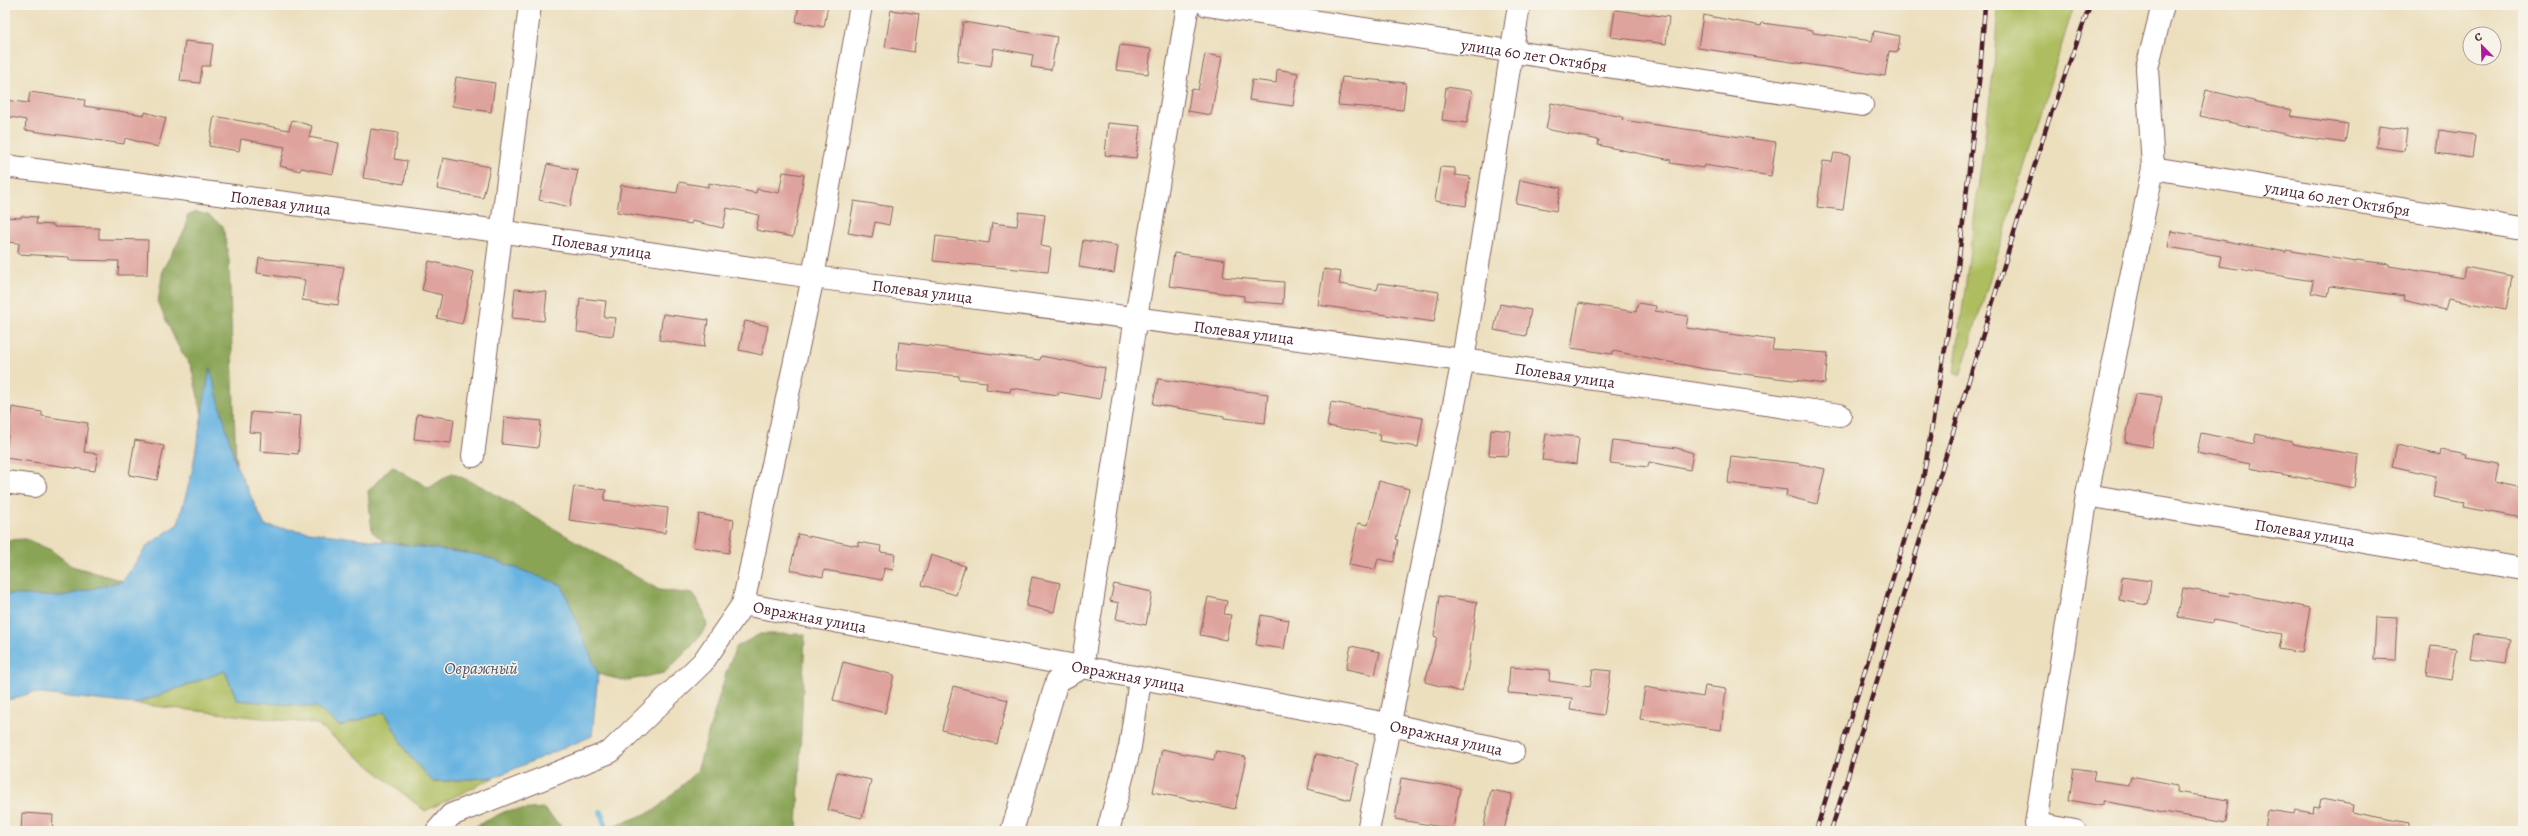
<svg xmlns="http://www.w3.org/2000/svg" width="2528" height="836" font-family="Alegreya,serif">
<rect width="100%" height="100%" fill="#f7f3e8"/>
<filter id="ink" filterUnits="userSpaceOnUse"><feTurbulence type="fractalNoise" baseFrequency=".025" numOctaves="2"/><feDisplacementMap in="SourceGraphic" scale="8" xChannelSelector="R" yChannelSelector="G"/><feConvolveMatrix kernelMatrix="1 2 1 2 8 2 1 2 1" color-interpolation-filters="sRGB"/></filter>
<filter id="wash" filterUnits="userSpaceOnUse"><feTurbulence type="fractalNoise" baseFrequency=".012" numOctaves="4" result="noise"/><feDisplacementMap in="SourceGraphic" scale="16" xChannelSelector="R" yChannelSelector="G"/><feGaussianBlur stdDeviation="0.9" result="paint"/><feColorMatrix in="noise" values="0 0 0 0 0 0 0 0 0 0 0 0 0 0 0 0 0 1.4 0 .05"/><feComposite in="paint" operator="in"/></filter>
<g filter="url(#wash)">
<rect width="100%" height="100%" fill="#ecdfbe"/>
<path fill="#adbd5f" stroke="#7c6e45" d="M 1998,5 L 2074,5 L 1960,376 L 1954,373 L 1994,66 Z
M 225,671 L 237,700 L 316,707 L 340,726 L 385,712 L 407,753 L 433,782 L 495,777 L 425,811 L 317,724 L 135,704 Z"/>
<path fill="#8aa456" stroke="#6a6240" d="M 196,212 L 208,215 L 223,226 L 229,260 L 236,465 L 210,369 L 202,414 L 191,366 L 178,346 L 158,303 L 163,269 L 186,228 L 187,216 Z
M 392,466 L 429,488 L 452,473 L 483,487 L 659,590 L 694,594 L 704,613 L 707,626 L 691,647 L 664,673 L 625,681 L 598,674 L 562,585 L 480,555 L 385,542 L 372,532 L 368,491 Z
M 26,539 L 51,550 L 72,566 L 123,581 L 59,597 L 5,594 L 5,540 Z
M 760,634 L 805,634 L 797,831 L 603,831 L 655,810 L 697,771 L 727,670 L 736,647 Z
M 543,808 L 566,831 L 466,831 L 506,811 Z"/>
<path fill="#68b4e1" stroke="#596a86" d="M 210,368 L 236,465 L 265,526 L 480,555 L 562,585 L 598,674 L 592,736 L 495,777 L 433,782 L 407,753 L 385,712 L 340,726 L 316,707 L 237,700 L 225,671 L 135,704 L 32,693 L 5,701 L 5,594 L 59,597 L 123,581 L 147,546 L 178,524 L 192,472 Z"/>
<g fill="none" stroke-linecap="round" stroke-linejoin="round">
<path stroke="#68b4e1" stroke-width="6" d="M 601,812 L 607,831"/>
</g>
<g id="blocks">
<path fill="#dea39c" d="M 799,5 L 828,5 L 824,27 L 796,22 Z
M 891,10 L 919,14 L 914,52 L 885,47 Z
M 1615,10 L 1669,17 L 1666,44 L 1611,37 Z
M 1703,15 L 1761,26 L 1762,23 L 1813,30 L 1813,33 L 1872,41 L 1874,31 L 1900,36 L 1898,52 L 1889,51 L 1885,76 L 1698,48 Z
M 963,22 L 1057,37 L 1051,70 L 1031,67 L 1033,55 L 994,48 L 991,66 L 958,61 Z
M 185,41 L 213,44 L 210,66 L 202,66 L 200,83 L 180,81 Z
M 1120,45 L 1151,49 L 1148,74 L 1116,70 Z
M 1205,54 L 1222,57 L 1211,115 L 1188,111 L 1191,89 L 1198,90 Z
M 1277,69 L 1298,73 L 1293,106 L 1249,100 L 1252,80 L 1276,83 Z
M 456,77 L 495,83 L 491,112 L 452,106 Z
M 1342,77 L 1406,83 L 1403,110 L 1338,105 Z
M 1446,87 L 1472,91 L 1467,123 L 1442,120 Z
M 2206,90 L 2292,110 L 2290,116 L 2348,124 L 2345,143 L 2294,136 L 2200,116 Z
M 30,92 L 85,100 L 84,106 L 145,115 L 145,112 L 166,118 L 158,147 L 125,138 L 124,144 L 25,130 L 26,120 L 5,116 L 5,100 L 28,103 Z
M 1551,103 L 1623,117 L 1622,120 L 1776,142 L 1771,176 L 1704,165 L 1703,168 L 1670,163 L 1671,160 L 1598,145 L 1599,140 L 1546,129 Z
M 214,116 L 289,130 L 292,120 L 312,126 L 309,137 L 339,143 L 333,174 L 301,168 L 300,171 L 280,166 L 285,147 L 241,139 L 239,151 L 209,146 Z
M 1108,123 L 1140,126 L 1136,158 L 1105,155 Z
M 2379,126 L 2407,130 L 2404,151 L 2376,147 Z
M 371,129 L 398,133 L 394,159 L 407,161 L 404,184 L 363,178 Z
M 2439,130 L 2475,135 L 2472,158 L 2436,153 Z
M 1834,153 L 1850,155 L 1843,210 L 1817,207 L 1823,161 L 1832,162 Z
M 443,158 L 490,167 L 483,198 L 437,189 Z
M 547,164 L 578,170 L 570,207 L 539,200 Z
M 1440,167 L 1455,168 L 1455,175 L 1470,177 L 1466,206 L 1435,201 Z
M 783,172 L 804,175 L 793,237 L 756,230 L 759,215 L 727,208 L 723,228 L 692,221 L 691,224 L 617,212 L 621,185 L 677,193 L 679,182 L 708,187 L 709,183 L 756,193 L 757,189 L 779,193 Z
M 1520,180 L 1561,188 L 1556,211 L 1516,203 Z
M 854,201 L 892,207 L 889,225 L 875,222 L 872,237 L 848,233 Z
M 1019,212 L 1045,215 L 1041,246 L 1051,248 L 1048,272 L 933,261 L 936,236 L 989,243 L 992,223 L 1017,226 Z
M 21,216 L 37,217 L 36,224 L 54,225 L 54,227 L 99,228 L 99,239 L 148,240 L 147,275 L 118,275 L 119,261 L 69,260 L 69,257 L 18,254 L 19,243 L 5,242 L 5,217 L 21,218 Z
M 2171,231 L 2286,252 L 2286,250 L 2356,262 L 2356,260 L 2389,264 L 2389,266 L 2463,278 L 2465,267 L 2512,276 L 2506,310 L 2448,299 L 2445,310 L 2403,300 L 2404,296 L 2330,286 L 2328,296 L 2311,293 L 2313,281 L 2219,266 L 2221,256 L 2168,247 Z
M 1083,240 L 1118,246 L 1114,273 L 1079,267 Z
M 1174,253 L 1225,260 L 1223,277 L 1284,282 L 1283,304 L 1244,301 L 1244,296 L 1169,286 Z
M 259,258 L 344,267 L 338,305 L 302,300 L 305,280 L 257,273 Z
M 429,261 L 474,272 L 462,324 L 437,318 L 442,295 L 422,290 Z
M 1324,269 L 1341,272 L 1339,284 L 1377,290 L 1379,283 L 1439,292 L 1434,322 L 1318,305 Z
M 515,289 L 547,292 L 544,321 L 512,318 Z
M 580,298 L 606,301 L 604,317 L 616,318 L 613,336 L 577,332 Z
M 1579,303 L 1636,312 L 1638,303 L 1656,306 L 1655,311 L 1688,316 L 1686,328 L 1774,340 L 1772,349 L 1828,353 L 1825,384 L 1705,369 L 1613,351 L 1612,354 L 1571,348 Z
M 1500,304 L 1531,310 L 1526,336 L 1494,330 Z
M 663,314 L 708,320 L 704,347 L 659,340 Z
M 745,321 L 768,326 L 762,355 L 739,350 Z
M 899,342 L 1040,360 L 1041,356 L 1105,368 L 1100,399 L 1058,392 L 1058,395 L 1011,388 L 1010,392 L 986,389 L 987,382 L 959,379 L 959,376 L 896,370 Z
M 1158,379 L 1268,394 L 1265,423 L 1224,418 L 1224,416 L 1153,404 Z
M 2135,394 L 2162,397 L 2152,447 L 2125,442 Z
M 1331,402 L 1423,418 L 1418,447 L 1379,441 L 1380,434 L 1327,426 Z
M 12,407 L 42,412 L 42,416 L 88,423 L 84,452 L 98,454 L 95,471 L 5,458 Z
M 251,412 L 301,416 L 298,454 L 260,451 L 261,433 L 249,432 Z
M 417,414 L 454,419 L 451,443 L 414,439 Z
M 504,417 L 541,421 L 538,448 L 502,444 Z
M 1491,429 L 1511,431 L 1508,456 L 1489,455 Z
M 2201,433 L 2254,444 L 2256,434 L 2292,442 L 2292,444 L 2359,455 L 2355,488 L 2249,468 L 2250,464 L 2197,453 Z
M 1546,434 L 1579,437 L 1576,464 L 1542,460 Z
M 135,440 L 164,446 L 157,480 L 129,475 Z
M 1613,440 L 1677,448 L 1693,453 L 1690,470 L 1649,462 L 1648,467 L 1610,463 Z
M 2397,445 L 2440,455 L 2441,450 L 2467,455 L 2466,458 L 2499,464 L 2495,482 L 2523,488 L 2523,518 L 2463,507 L 2464,503 L 2433,497 L 2436,476 L 2392,466 Z
M 1731,456 L 1796,463 L 1825,469 L 1817,504 L 1786,496 L 1787,490 L 1728,483 Z
M 1379,481 L 1409,489 L 1396,539 L 1398,540 L 1394,562 L 1378,559 L 1375,570 L 1349,565 L 1358,523 L 1368,525 Z
M 574,486 L 606,490 L 604,500 L 668,508 L 665,533 L 569,520 Z
M 699,514 L 734,520 L 729,553 L 693,547 Z
M 798,534 L 858,546 L 858,542 L 881,546 L 880,552 L 895,554 L 893,570 L 884,568 L 882,580 L 824,570 L 823,577 L 790,570 Z
M 931,555 L 965,566 L 956,595 L 922,585 Z
M 1032,577 L 1060,583 L 1054,612 L 1026,606 Z
M 2122,577 L 2151,581 L 2148,605 L 2119,600 Z
M 1114,584 L 1152,592 L 1146,625 L 1116,619 L 1119,603 L 1110,601 Z
M 2183,588 L 2229,596 L 2230,592 L 2310,608 L 2302,653 L 2279,649 L 2282,634 L 2214,620 L 2213,623 L 2178,617 Z
M 1439,596 L 1477,602 L 1468,667 L 1462,692 L 1425,682 L 1437,637 L 1434,636 Z
M 1208,597 L 1227,601 L 1224,614 L 1231,615 L 1226,640 L 1200,635 Z
M 1261,615 L 1289,620 L 1284,649 L 1256,645 Z
M 2376,617 L 2397,618 L 2395,660 L 2374,659 Z
M 2474,634 L 2510,639 L 2506,663 L 2470,658 Z
M 1351,646 L 1380,652 L 1375,675 L 1346,669 Z
M 2431,646 L 2456,649 L 2451,680 L 2427,676 Z
M 843,662 L 894,675 L 885,713 L 833,700 Z
M 1510,667 L 1550,670 L 1549,681 L 1590,687 L 1593,669 L 1611,671 L 1604,715 L 1570,710 L 1572,698 L 1508,693 Z
M 953,686 L 1008,700 L 997,744 L 942,730 Z
M 1705,686 L 1726,689 L 1721,730 L 1640,719 L 1645,687 L 1703,697 Z
M 1162,749 L 1214,760 L 1216,751 L 1246,757 L 1235,809 L 1153,792 Z
M 1316,754 L 1358,764 L 1350,800 L 1308,789 Z
M 2074,768 L 2095,771 L 2093,780 L 2129,785 L 2131,776 L 2177,785 L 2176,792 L 2229,800 L 2226,823 L 2102,801 L 2102,806 L 2069,800 Z
M 837,772 L 871,780 L 862,818 L 828,810 Z
M 1401,778 L 1460,788 L 1453,829 L 1395,819 Z
M 1491,790 L 1512,794 L 1504,831 L 1483,831 Z
M 2321,799 L 2353,805 L 2352,812 L 2409,823 L 2408,831 L 2283,831 L 2265,828 L 2268,810 L 2294,814 L 2295,810 L 2313,813 L 2314,807 L 2319,808 Z
M 22,813 L 53,815 L 52,831 L 21,831 Z"/>
</g>
</g>
<g filter="url(#ink)">
<use href="#blocks" fill-opacity="0" stroke="#83625e" stroke-width="1"/>
<g fill="none" stroke-linecap="round" stroke-linejoin="round">
<defs>
<g id="minor">
<path id="s1" d="M 1207,5 L 1862,105"/>
<path id="s2" d="M 5,166 L 499,231 L 813,277 L 1463,360 L 1840,415"/>
<path id="s3" d="M 2153,168 L 2523,229"/>
<path d="M 473,456 L 530,5"/>
<path d="M 5,482 L 35,486"/>
<path id="s4" d="M 2087,495 L 2523,569"/>
<path id="s5" d="M 743,604 L 1388,724 L 1513,752"/>
<path d="M 437,831 L 451,815 L 610,752 L 703,662 L 743,604 L 813,277 L 861,5"/>
<path d="M 1012,831 L 1057,681 L 1082,668 L 1136,317 L 1188,5"/>
<path d="M 1108,831 L 1130,747 L 1140,680"/>
<path d="M 1368,831 L 1463,360 L 1519,5"/>
<path d="M 2075,831 L 2036,824 L 2087,495 L 2153,168 L 2147,68 L 2163,5"/>
</g>
</defs>
<use href="#minor" stroke="#83625e" stroke-width="24"/>
<use href="#minor" stroke="#fff" stroke-width="22"/>
<defs>
<path id="rail" d="M 1816,831 L 1923,479 L 1956,284 L 1980,73 L 1985,5
M 1831,831 L 2047,125 L 2090,5"/>
</defs>
<use href="#rail" stroke="#4a1f2b" stroke-width="4.5"/>
<use href="#rail" stroke="#f7f3e8" stroke-width="3" stroke-dasharray="9" stroke-linecap="butt"/>
</g>
</g>
<g text-anchor="middle" stroke-width="3" stroke-linejoin="round" paint-order="stroke">
<g font-size="16" fill="#4a1f2b" stroke="#f7f3e8">
<text dy="6" stroke="none"><textPath href="#s1" startOffset="331">улица 60 лет Октября</textPath></text>
<text dy="6" stroke="none"><textPath href="#s3" startOffset="187">улица 60 лет Октября</textPath></text>
<text dy="6" stroke="none"><textPath href="#s2" startOffset="278">Полевая улица</textPath></text>
<text dy="6" stroke="none"><textPath href="#s2" startOffset="602">Полевая улица</textPath></text>
<text dy="6" stroke="none"><textPath href="#s2" startOffset="926">Полевая улица</textPath></text>
<text dy="6" stroke="none"><textPath href="#s2" startOffset="1250">Полевая улица</textPath></text>
<text dy="6" stroke="none"><textPath href="#s2" startOffset="1574">Полевая улица</textPath></text>
<text dy="6" stroke="none"><textPath href="#s4" startOffset="221">Полевая улица</textPath></text>
<text dy="6" stroke="none"><textPath href="#s5" startOffset="68">Овражная улица</textPath></text>
<text dy="6" stroke="none"><textPath href="#s5" startOffset="392">Овражная улица</textPath></text>
<text dy="6" stroke="none"><textPath href="#s5" startOffset="716">Овражная улица</textPath></text>
</g>
<g font-size="17" font-style="italic" fill="#54536b" stroke="#f7f3e8">
<text x="481" y="674">Овражный</text>
</g>
</g>
<rect width="2528" height="836" fill="none" stroke="#f7f3e8" stroke-width="20"/>
<g transform="translate(2482 46) rotate(337)"><circle r="19" fill="#f7f3e8" stroke="#b29e9c"/>
<path d="M0-3L7 15L0 10L-7 15Z" fill="#b5179e"/>
<text y="-6" font-size="11" font-weight="bold" text-anchor="middle" fill="#4a1f2b">С</text>
</g>
</svg>
